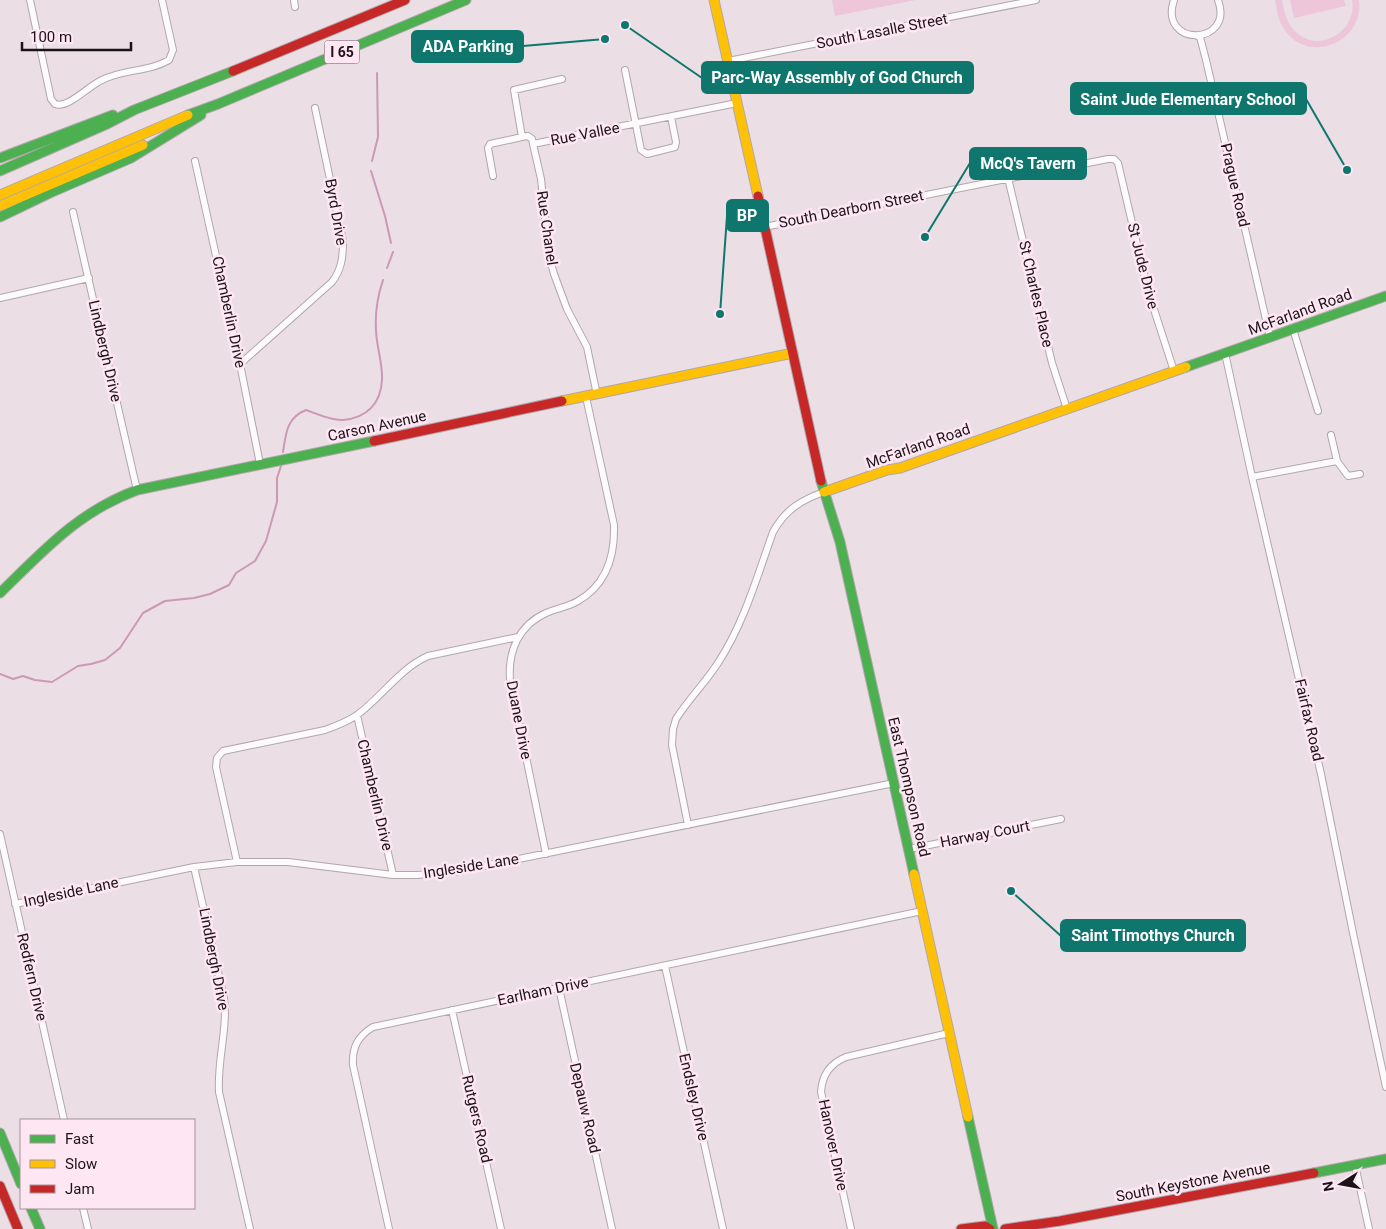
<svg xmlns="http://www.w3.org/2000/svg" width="1386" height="1229" font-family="Roboto,sans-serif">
<rect width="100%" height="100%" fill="#ebdfe5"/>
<path fill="#edc6da" d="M 832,0 L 916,0 L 835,16 Z
M 1275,0 L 1282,0 C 1284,10 1286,21 1293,29 C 1315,56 1358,33 1352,0 L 1359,0 C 1365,42 1308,66 1284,29 C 1278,21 1277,10 1275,0 Z
M 1290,0 L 1344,0 L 1346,6 L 1294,18 Z"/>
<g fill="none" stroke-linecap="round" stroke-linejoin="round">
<path stroke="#cd98b4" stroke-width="2" d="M 372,161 L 378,137 L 377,73
M 371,171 L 385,216 L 391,243
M 387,268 L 393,252
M 283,452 C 286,434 286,418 306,410 C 317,414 332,421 343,420 C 367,418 381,403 382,380 C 383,363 376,346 376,329 C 375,313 378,295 383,280
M 0,674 L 13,679 L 23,676 L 35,680 L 52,682 L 78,666 L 91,664 L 105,660 L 120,648 L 143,613 L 165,601 L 194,598 L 210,594 L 229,585 L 236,573 L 255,561 L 266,541 L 277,502 L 277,478 L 281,466"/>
<defs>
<path id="street" d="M 30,0 L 51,99 L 55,104 C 68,109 88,86 102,80 C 123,69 149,72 169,60 L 173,50 L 162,0
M 294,0 L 295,7
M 1174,0 C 1158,48 1235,46 1218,0
M 1197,36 L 1200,37 L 1206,60 L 1270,337
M 728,61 L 1036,0
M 625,70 L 641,150 L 647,154 L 675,147 L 676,142 L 671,117
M 562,79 L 514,90 L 522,137 L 528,136 L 532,139 L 533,144 L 541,179 L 549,256 L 554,274 L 567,309 L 587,347 L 597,395
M 533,144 L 737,103
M 195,161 L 240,364 L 260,464
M 493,176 L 488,148 L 490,144 L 522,137
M 1008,178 L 1052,363 L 1067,409
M 73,212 L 137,490
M 764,227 L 1108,159 L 1114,159 L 1118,163 L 1148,291 L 1174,371
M 0,298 L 89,278
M 1293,329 L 1318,411
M 1225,353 L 1252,477 L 1321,774 L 1353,933 L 1386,1087
M 240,364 L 332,282 C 342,269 343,256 343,241 L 315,108
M 1331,435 L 1337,461 L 1348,476 L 1360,474
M 1252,477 L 1337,461
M 357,715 L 393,875
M 688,825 L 672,745 L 673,729 L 676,719 C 688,700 705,683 718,663 C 744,623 757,577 773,532 C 785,510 801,500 824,492
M 0,834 L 64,1120
M 909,849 L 1061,819
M 546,854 L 510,679 C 508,651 519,625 546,613 C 557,608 568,607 578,601 C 606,585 615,556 614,525 L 586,397
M 237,862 L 216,767 L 217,758 L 223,751 L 325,730 C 336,726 347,722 357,715 C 382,697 399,669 428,656 L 518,637
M 194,867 L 224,998 C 228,1029 217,1060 219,1092 L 250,1229
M 15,904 L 194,867 L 237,862 L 288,862 L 393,875 L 417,875 L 454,872 L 894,783
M 665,966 L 723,1229
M 559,988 L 612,1229
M 452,1010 L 501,1229
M 1355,1165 L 1369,1229
M 83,1208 L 88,1229
M 389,1229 L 353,1065 C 352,1047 358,1036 373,1027 L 922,911
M 851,1229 L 821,1092 C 822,1075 831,1063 846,1057 L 949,1033"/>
<path id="fast" d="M 188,115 L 218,104 L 466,0
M 0,158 L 113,115
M 0,171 L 105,125 L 134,110 L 233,71
M 0,217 L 52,192 L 131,158 L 201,115
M 1186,367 L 1386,296
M 821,481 L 840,542 L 914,874
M 0,593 C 44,550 78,512 137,490 L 374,441
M 968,1117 L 993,1229
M 0,1133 L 21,1184
M 1314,1173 L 1386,1159
M 31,1208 L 40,1229"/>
<path id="slow" d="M 714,0 L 758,196
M 0,195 L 188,115
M 0,206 L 143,145
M 562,401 L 793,353
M 824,492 L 887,470 L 900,468 L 1186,367
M 914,874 L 968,1117"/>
<path id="jam" d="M 233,71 L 405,0
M 758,196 L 821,481
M 374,441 L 562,401
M 0,1186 L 18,1229
M 961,1229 L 985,1226 L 990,1229
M 1005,1229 L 1060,1221 L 1314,1173"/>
</defs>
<use href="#street" stroke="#b0a7ab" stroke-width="8"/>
<use href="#fast" stroke="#b0a7ab" stroke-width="11"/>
<use href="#slow" stroke="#b0a7ab" stroke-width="11"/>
<use href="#jam" stroke="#b0a7ab" stroke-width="11"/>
<use href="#street" stroke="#fcfafb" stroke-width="6"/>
<use href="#fast" stroke="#4caf50" stroke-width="9"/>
<use href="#slow" stroke="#ffc107" stroke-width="9"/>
<use href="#jam" stroke="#c62828" stroke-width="9"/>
</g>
<g text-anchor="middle" stroke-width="5" stroke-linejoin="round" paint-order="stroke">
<rect fill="#fee6f2" stroke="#5f5259" stroke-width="1" x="324.5" y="40.5" width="35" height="23" rx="4"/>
<g font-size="14" font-weight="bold" fill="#1b1317">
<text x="342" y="57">I 65</text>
</g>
<g font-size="15" fill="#1b1317" stroke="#fee6f2">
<text transform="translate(882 31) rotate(-11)" y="5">South Lasalle Street</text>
<text transform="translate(585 134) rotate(-11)" y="5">Rue Vallee</text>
<text transform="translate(1235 185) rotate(77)" y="5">Prague Road</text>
<text transform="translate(851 209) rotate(-11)" y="5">South Dearborn Street</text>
<text transform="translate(336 212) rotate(80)" y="5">Byrd Drive</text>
<text transform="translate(547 228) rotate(82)" y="5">Rue Chanel</text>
<text transform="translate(1143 266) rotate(76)" y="5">St Jude Drive</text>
<text transform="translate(1036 294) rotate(77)" y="5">St Charles Place</text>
<text transform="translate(229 312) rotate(78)" y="5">Chamberlin Drive</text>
<text transform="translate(1300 312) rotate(-20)" y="5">McFarland Road</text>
<text transform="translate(105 351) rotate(77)" y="5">Lindbergh Drive</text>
<text transform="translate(377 426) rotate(-12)" y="5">Carson Avenue</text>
<text transform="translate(918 446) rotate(-19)" y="5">McFarland Road</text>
<text transform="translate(519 720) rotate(79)" y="5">Duane Drive</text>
<text transform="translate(1309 720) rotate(77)" y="5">Fairfax Road</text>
<text transform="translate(909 787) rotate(77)" y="5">East Thompson Road</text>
<text transform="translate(375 795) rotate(77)" y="5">Chamberlin Drive</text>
<text transform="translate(985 834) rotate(-11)" y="5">Harway Court</text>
<text transform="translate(471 866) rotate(-9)" y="5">Ingleside Lane</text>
<text transform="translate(71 892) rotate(-12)" y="5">Ingleside Lane</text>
<text transform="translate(214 959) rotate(79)" y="5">Lindbergh Drive</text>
<text transform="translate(32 977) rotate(77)" y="5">Redfern Drive</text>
<text transform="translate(543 991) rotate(-12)" y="5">Earlham Drive</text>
<text transform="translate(694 1097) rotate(77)" y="5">Endsley Drive</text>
<text transform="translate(585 1108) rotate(77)" y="5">Depauw Road</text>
<text transform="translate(477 1119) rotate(77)" y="5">Rutgers Road</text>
<text transform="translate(833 1145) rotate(78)" y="5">Hanover Drive</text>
<text transform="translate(1193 1182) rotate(-11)" y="5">South Keystone Avenue</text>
</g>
</g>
<path fill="none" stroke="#0f766e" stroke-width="2" d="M605 39L523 46M625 25L702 78M1347 170L1306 99M925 237L970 163M720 314L727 216M1011 891L1061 936"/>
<g fill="#0f766e" stroke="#fee6f2" stroke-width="2">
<circle cx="605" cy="39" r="5"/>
<circle cx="625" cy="25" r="5"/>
<circle cx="1347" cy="170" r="5"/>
<circle cx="925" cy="237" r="5"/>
<circle cx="720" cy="314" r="5"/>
<circle cx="1011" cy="891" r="5"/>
</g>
<g fill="#0f766e" stroke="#0f766e" stroke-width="2">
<rect x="412" y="31" width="111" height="31" rx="5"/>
<rect x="702" y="62" width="271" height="31" rx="5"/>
<rect x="1071" y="83" width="235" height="31" rx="5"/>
<rect x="970" y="148" width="116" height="31" rx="5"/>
<rect x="727" y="200" width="41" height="31" rx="5"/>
<rect x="1061" y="920" width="184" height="31" rx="5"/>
</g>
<g font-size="16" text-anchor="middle" font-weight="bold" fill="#fff">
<text x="468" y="52">ADA Parking</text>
<text x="837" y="83">Parc-Way Assembly of God Church</text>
<text x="1188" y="105">Saint Jude Elementary School</text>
<text x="1028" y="169">McQ's Tavern</text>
<text x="747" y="221">BP</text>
<text x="1153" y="941">Saint Timothys Church</text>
</g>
<rect x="20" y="1119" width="175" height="90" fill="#fee6f2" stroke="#a3929a"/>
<rect x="30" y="1135" width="25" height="8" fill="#4caf50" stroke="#a3929a"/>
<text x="65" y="1144" font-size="15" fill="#1b1317">Fast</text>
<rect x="30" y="1160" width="25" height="8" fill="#ffc107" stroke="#a3929a"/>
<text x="65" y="1169" font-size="15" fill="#1b1317">Slow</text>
<rect x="30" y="1185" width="25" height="8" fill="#c62828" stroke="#a3929a"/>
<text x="65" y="1194" font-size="15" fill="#1b1317">Jam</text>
<g transform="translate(1341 1184) rotate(259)" stroke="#fee6f2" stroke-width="4" paint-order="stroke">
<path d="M0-4L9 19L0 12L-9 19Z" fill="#1b1317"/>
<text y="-8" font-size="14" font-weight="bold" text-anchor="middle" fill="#1b1317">N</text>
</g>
<path d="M22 42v8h109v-8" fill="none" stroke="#1b1317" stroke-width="2.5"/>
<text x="30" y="42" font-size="15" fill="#1b1317" stroke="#fee6f2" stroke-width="4" paint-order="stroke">100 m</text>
</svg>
